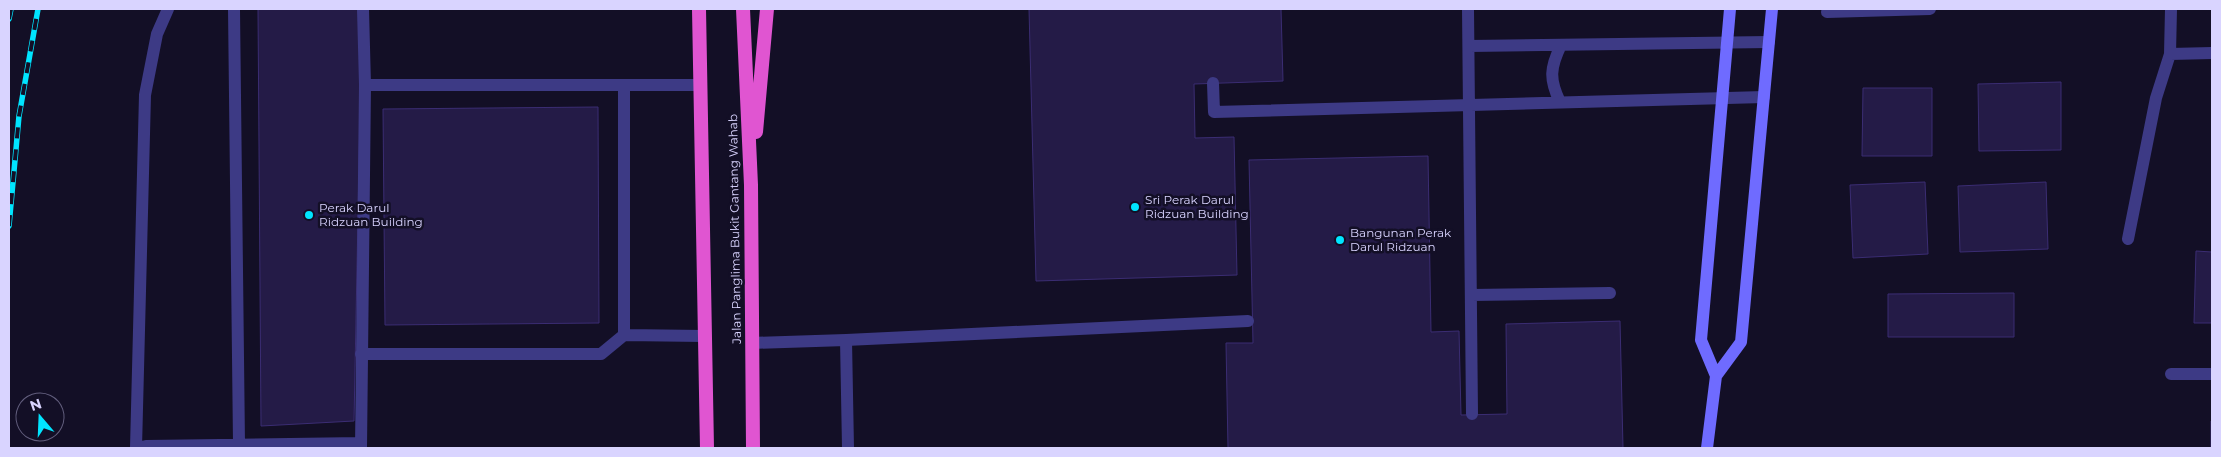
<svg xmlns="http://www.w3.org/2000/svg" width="2221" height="457" font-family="Montserrat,sans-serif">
<rect width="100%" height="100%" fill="#130f26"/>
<path fill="#241b47" stroke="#3b2d73" d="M 258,9 L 362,9 L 354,421 L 261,426 Z
M 1029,9 L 1281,9 L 1283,81 L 1194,84 L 1195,138 L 1234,137 L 1237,275 L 1036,281 Z
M 2061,82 L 2061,150 L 1979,151 L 1978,84 Z
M 1863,88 L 1932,88 L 1932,156 L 1862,156 Z
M 598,107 L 599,323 L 385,325 L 383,109 Z
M 1428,156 L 1431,332 L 1459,331 L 1461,415 L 1507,414 L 1506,324 L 1620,321 L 1623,448 L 1228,448 L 1226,343 L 1253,343 L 1249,160 Z
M 1925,182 L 1928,254 L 1853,258 L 1850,185 Z
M 2046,182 L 2048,249 L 1960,252 L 1958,186 Z
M 2196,251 L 2212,252 L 2212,323 L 2194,323 Z
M 2014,293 L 2014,337 L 1888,337 L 1888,294 Z
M 2211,421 L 2212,421 L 2212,448 L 2211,448 Z"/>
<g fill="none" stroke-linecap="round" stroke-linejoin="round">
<path stroke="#3d3a85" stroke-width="12" d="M 234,9 L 239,444
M 363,9 L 365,85
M 1468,9 L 1472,414
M 1827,12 L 1930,9
M 1469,46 L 1769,42
M 1213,83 L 1214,112 L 1764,97
M 1560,102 C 1549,79 1550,68 1561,45
M 1471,295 L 1610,293
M 624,335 L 704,336
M 846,340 L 848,448
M 752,343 L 846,340 L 1248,321
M 361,354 L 601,354 L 624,335 L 624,85
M 136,448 L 145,95 L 157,34 L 168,9
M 137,448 L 146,446 L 361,443
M 361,448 L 365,85 L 700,85"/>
<path stroke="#3d3a85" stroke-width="12" d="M 2170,54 L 2212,53
M 2128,239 L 2156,98 L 2170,54 L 2171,9
M 2171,374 L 2212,374"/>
<path stroke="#6f6bff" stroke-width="12" d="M 1716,376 L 1741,342 L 1772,9
M 1707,448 L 1716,376 L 1701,340 L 1730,9"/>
<path stroke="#e055d1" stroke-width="14" d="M 699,9 L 707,448
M 743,9 L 751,185 L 753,448
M 756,132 L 767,9"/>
<defs>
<path id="rail" d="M 9,19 L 11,9
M 9,226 L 19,116 L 38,9"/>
</defs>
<use href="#rail" stroke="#00e5ff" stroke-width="5.5"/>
<use href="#rail" stroke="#130f26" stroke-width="4" stroke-dasharray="11" stroke-linecap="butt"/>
</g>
<g fill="#00e5ff" stroke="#130f26" stroke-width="2">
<circle cx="1135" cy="207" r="5"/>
<circle cx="309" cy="215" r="5"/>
<circle cx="1340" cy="240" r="5"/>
</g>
<g text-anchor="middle" stroke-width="5" stroke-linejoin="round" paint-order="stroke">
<g font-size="12" fill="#d9d4ff" stroke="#130f26" text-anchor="start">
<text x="1145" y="204">Sri Perak Darul<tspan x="1145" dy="14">Ridzuan Building</tspan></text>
<text x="319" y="212">Perak Darul<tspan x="319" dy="14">Ridzuan Building</tspan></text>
<text x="1350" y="237">Bangunan Perak<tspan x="1350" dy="14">Darul Ridzuan</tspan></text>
</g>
<g font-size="12" fill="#d9d4ff" stroke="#130f26">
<text transform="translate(735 229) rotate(-91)" y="4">Jalan Panglima Bukit Gantang Wahab</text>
</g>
</g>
<rect width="2221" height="457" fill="none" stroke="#d9d4ff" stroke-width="20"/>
<g transform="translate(40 417) rotate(341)"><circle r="24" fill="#130f26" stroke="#625e7d"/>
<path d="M0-4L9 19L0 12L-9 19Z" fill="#00e5ff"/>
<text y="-8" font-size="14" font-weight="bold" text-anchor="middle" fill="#d9d4ff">N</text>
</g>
</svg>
